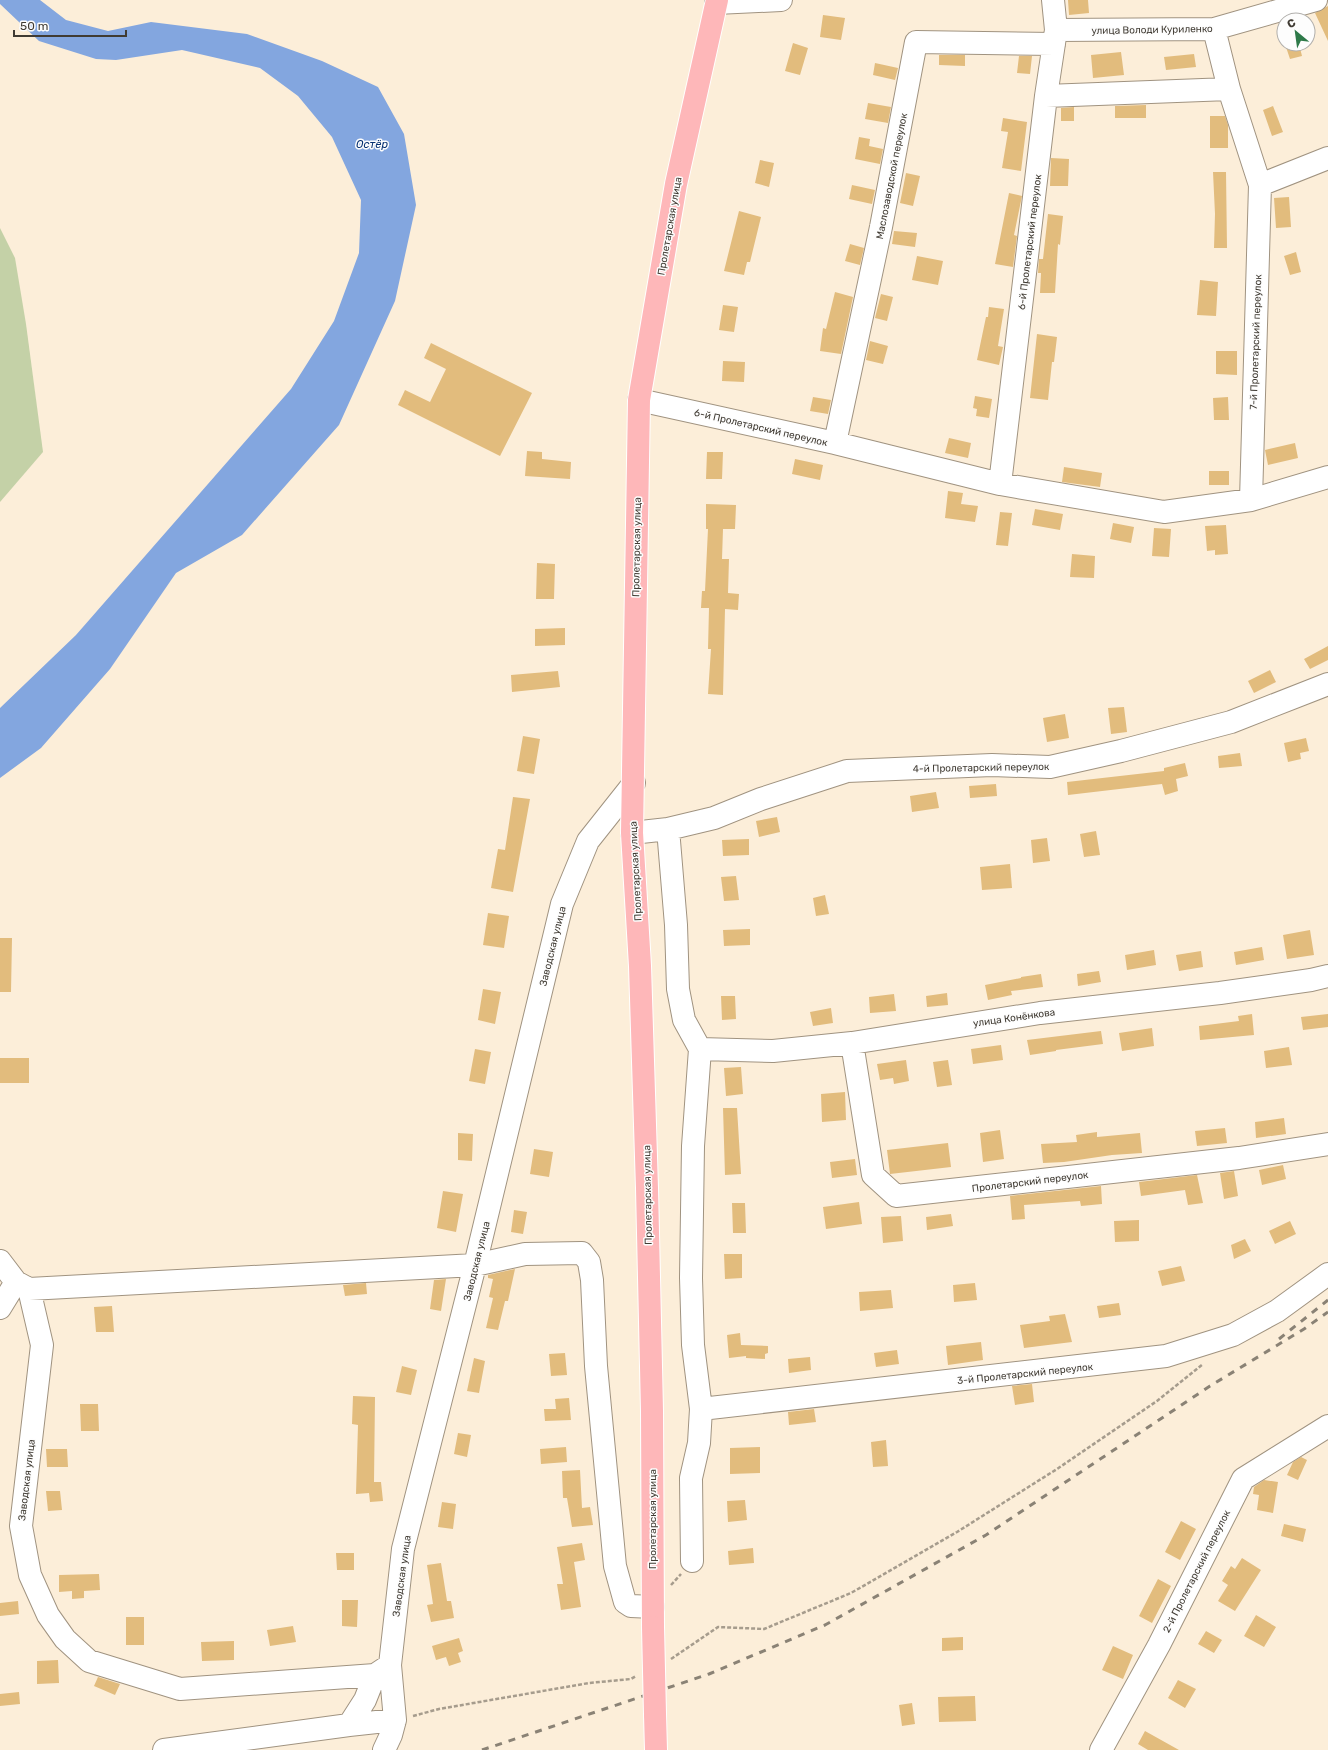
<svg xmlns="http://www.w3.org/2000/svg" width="1328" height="1750" font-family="Rubik,sans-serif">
<rect width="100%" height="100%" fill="#fceed9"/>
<path fill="#c4d1a7" d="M 0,228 L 15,258 L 26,324 L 43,452 L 0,502 Z"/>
<path fill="#83a6df" d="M 0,0 L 40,0 L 66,20 L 108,31 L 151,22 L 247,34 L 322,61 L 378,87 L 404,134 L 416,205 L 395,301 L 339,425 L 242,535 L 176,573 L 110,669 L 41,748 L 0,778 L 0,708 L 76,635 L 291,389 L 334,321 L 359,253 L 361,200 L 332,137 L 298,96 L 260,68 L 182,50 L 116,60 L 96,59 L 39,41 L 0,4 Z"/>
<path fill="#e2bc7d" d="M 1068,0 L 1088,0 L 1089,13 L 1069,15 Z
M 1328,6 L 1328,41 L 1315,13 Z
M 823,15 L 845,18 L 841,40 L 820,37 Z
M 793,43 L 808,48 L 800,75 L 785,71 Z
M 1285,44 L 1299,44 L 1302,56 L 1290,59 Z
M 1121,52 L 1124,75 L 1093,78 L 1091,55 Z
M 1194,54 L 1196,67 L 1166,70 L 1164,57 Z
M 939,55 L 965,55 L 965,66 L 939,65 Z
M 1019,56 L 1032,56 L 1030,74 L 1017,73 Z
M 875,63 L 898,68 L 895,80 L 873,75 Z
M 868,103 L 891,107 L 888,123 L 865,119 Z
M 1146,105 L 1146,118 L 1115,118 L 1115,106 Z
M 1273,106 L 1283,132 L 1272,136 L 1263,110 Z
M 1074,107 L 1074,121 L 1061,121 L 1061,108 Z
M 1210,116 L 1225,116 L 1228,125 L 1228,148 L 1210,148 Z
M 1003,118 L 1027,122 L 1021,171 L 1002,168 L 1008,132 L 1001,131 Z
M 859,137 L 870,139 L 869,146 L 883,149 L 880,164 L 855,159 Z
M 1051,158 L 1069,159 L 1068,186 L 1050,186 Z
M 760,160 L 774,163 L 769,187 L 755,183 Z
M 1213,172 L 1226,172 L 1227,248 L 1214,248 L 1215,214 Z
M 906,173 L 920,176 L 913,206 L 900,203 Z
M 852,185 L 875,190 L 872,204 L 849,199 Z
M 1009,193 L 1022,196 L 1014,235 L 1017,236 L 1013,267 L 995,264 Z
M 1289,197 L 1291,227 L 1276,228 L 1274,198 Z
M 739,211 L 761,217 L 750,262 L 747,262 L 744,275 L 724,271 Z
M 1048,214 L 1063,216 L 1060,245 L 1058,244 L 1055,293 L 1040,293 L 1041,273 L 1038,273 L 1039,259 L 1043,259 Z
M 894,231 L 917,233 L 915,247 L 892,244 Z
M 850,244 L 864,248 L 860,265 L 845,261 Z
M 1296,252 L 1301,272 L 1290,275 L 1284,256 Z
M 917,256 L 943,261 L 938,285 L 912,280 Z
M 1200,280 L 1218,282 L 1216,316 L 1197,315 Z
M 835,292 L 853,297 L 841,354 L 820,351 L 823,328 L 826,329 Z
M 881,294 L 893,297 L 887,321 L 875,318 Z
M 723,305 L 738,307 L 734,332 L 719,330 Z
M 989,307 L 1004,309 L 998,346 L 1003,347 L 999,365 L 977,360 L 986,317 L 988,317 Z
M 1037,334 L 1057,337 L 1054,362 L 1052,362 L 1048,400 L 1030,398 Z
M 870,341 L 888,346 L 883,364 L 866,360 Z
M 431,343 L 532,393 L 500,456 L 398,405 L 405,390 L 430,402 L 446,369 L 424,358 Z
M 1216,351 L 1237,351 L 1237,375 L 1216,374 Z
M 723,361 L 745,362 L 744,382 L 722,381 Z
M 975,396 L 992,399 L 989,418 L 976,416 L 977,409 L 973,408 Z
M 813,397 L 831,400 L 828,414 L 810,411 Z
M 1228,397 L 1229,420 L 1214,420 L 1213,398 Z
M 949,438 L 971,443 L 968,458 L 945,453 Z
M 1295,443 L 1298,458 L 1268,465 L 1265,450 Z
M 527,451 L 542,452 L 542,459 L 571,462 L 570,479 L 525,476 Z
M 707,452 L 723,452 L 722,479 L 706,479 Z
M 795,459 L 823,465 L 820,480 L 792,474 Z
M 1064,467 L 1102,473 L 1100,487 L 1062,482 Z
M 1209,471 L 1229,471 L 1229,485 L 1209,485 Z
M 948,491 L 963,493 L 961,504 L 978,506 L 975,522 L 945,518 Z
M 706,504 L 736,505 L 735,529 L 723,529 L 722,559 L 729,559 L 728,593 L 739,594 L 738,610 L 725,609 L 723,695 L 708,694 L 711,649 L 708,649 L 709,608 L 701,608 L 702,591 L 705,591 L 708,529 L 706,529 Z
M 1035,509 L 1063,514 L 1060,530 L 1032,525 Z
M 1000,512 L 1012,513 L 1008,546 L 996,545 Z
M 1113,523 L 1134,527 L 1131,543 L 1110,539 Z
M 1226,525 L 1228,554 L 1215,555 L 1215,550 L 1207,551 L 1205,526 Z
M 1154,528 L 1171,529 L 1169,557 L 1152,556 Z
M 1072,554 L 1095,556 L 1094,578 L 1070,577 Z
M 537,563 L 555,564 L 554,599 L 536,599 Z
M 565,628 L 565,645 L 535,646 L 535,629 Z
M 1328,646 L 1328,660 L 1310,669 L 1304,659 Z
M 1270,670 L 1276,682 L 1254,693 L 1248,681 Z
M 558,671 L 560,687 L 512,692 L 511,675 Z
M 1124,707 L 1127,732 L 1111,734 L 1108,708 Z
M 1065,714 L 1069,738 L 1047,742 L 1043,718 Z
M 523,736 L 540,739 L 534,774 L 517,771 Z
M 1306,738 L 1309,751 L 1300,753 L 1301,759 L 1288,762 L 1284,743 Z
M 1240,753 L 1242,766 L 1219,768 L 1218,756 Z
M 1185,763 L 1188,776 L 1176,779 L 1178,791 L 1165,795 L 1162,784 L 1068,795 L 1067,782 L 1164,771 L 1164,768 Z
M 996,784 L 997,796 L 970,798 L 969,786 Z
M 936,792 L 939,808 L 912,812 L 910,796 Z
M 513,797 L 530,799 L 513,892 L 491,888 L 498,849 L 505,850 Z
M 777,817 L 780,832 L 759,837 L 756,821 Z
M 1096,831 L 1100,855 L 1084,857 L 1080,834 Z
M 1047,838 L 1050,861 L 1033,863 L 1031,840 Z
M 749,839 L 749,855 L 723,856 L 722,840 Z
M 1010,864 L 1012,888 L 982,890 L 980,867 Z
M 736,876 L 739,900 L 724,901 L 721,877 Z
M 825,895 L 829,914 L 816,916 L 813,898 Z
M 488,913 L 509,916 L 504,948 L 483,945 Z
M 750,929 L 750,945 L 724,946 L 723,930 Z
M 1310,930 L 1314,955 L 1287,959 L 1283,935 Z
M 0,938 L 12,938 L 11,992 L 0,992 Z
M 1262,947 L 1264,960 L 1236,965 L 1234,952 Z
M 1154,950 L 1156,965 L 1127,970 L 1125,955 Z
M 1201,951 L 1203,967 L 1179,971 L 1176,955 Z
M 1099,971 L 1101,982 L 1078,986 L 1077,974 Z
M 1041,974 L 1043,987 L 1011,991 L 1012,995 L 988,1000 L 985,985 L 1021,978 L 1021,977 Z
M 483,989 L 501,992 L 495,1024 L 478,1020 Z
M 947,993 L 948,1005 L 927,1007 L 926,996 Z
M 894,994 L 896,1011 L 870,1013 L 869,997 Z
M 721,996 L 735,996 L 736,1019 L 722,1020 Z
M 831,1008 L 833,1023 L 813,1026 L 810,1012 Z
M 1252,1014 L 1254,1035 L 1200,1040 L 1199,1026 L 1239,1021 L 1238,1016 Z
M 1328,1014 L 1328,1027 L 1303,1030 L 1301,1017 Z
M 1152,1028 L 1154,1046 L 1122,1051 L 1119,1033 Z
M 1101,1031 L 1103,1044 L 1056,1050 L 1056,1051 L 1030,1055 L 1027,1040 Z
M 1001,1045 L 1003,1060 L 973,1064 L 971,1049 Z
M 1289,1047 L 1292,1065 L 1266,1068 L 1264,1051 Z
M 475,1049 L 491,1052 L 485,1084 L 469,1081 Z
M 0,1058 L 29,1058 L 29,1083 L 0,1083 Z
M 906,1060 L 909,1081 L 894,1084 L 893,1078 L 880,1080 L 877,1064 Z
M 948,1060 L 952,1085 L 937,1087 L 933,1062 Z
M 741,1067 L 743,1094 L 726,1096 L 724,1068 Z
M 845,1092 L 846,1120 L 822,1122 L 821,1094 Z
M 723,1108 L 737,1108 L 741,1174 L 725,1175 Z
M 1284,1118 L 1286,1134 L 1256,1138 L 1255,1122 Z
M 1225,1128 L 1227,1143 L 1197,1146 L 1195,1131 Z
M 1000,1130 L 1004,1159 L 983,1162 L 980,1133 Z
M 1097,1132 L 1097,1137 L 1140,1133 L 1142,1153 L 1112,1155 L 1064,1162 L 1043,1163 L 1041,1144 L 1077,1142 L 1076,1135 Z
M 458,1133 L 473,1134 L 472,1161 L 458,1160 Z
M 948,1143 L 951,1167 L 890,1174 L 887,1150 Z
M 534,1149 L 553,1152 L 549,1177 L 530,1174 Z
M 855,1159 L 857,1175 L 832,1178 L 830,1162 Z
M 1283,1165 L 1286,1179 L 1262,1185 L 1259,1170 Z
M 1234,1171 L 1238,1196 L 1224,1199 L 1220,1173 Z
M 1197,1175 L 1203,1203 L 1188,1205 L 1185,1190 L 1141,1196 L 1139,1182 Z
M 1101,1186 L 1102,1204 L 1081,1206 L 1080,1201 L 1024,1205 L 1025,1219 L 1012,1220 L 1010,1196 Z
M 443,1191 L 463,1194 L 456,1232 L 437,1228 Z
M 859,1202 L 862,1224 L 826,1229 L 823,1207 Z
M 732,1203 L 745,1203 L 746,1233 L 733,1233 Z
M 514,1210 L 527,1212 L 523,1234 L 511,1232 Z
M 951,1214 L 953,1226 L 927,1230 L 926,1217 Z
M 901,1216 L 903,1241 L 883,1243 L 881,1217 Z
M 1139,1220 L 1139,1241 L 1115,1242 L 1114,1221 Z
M 1290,1221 L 1296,1234 L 1275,1244 L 1269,1231 Z
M 1245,1239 L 1251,1251 L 1234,1259 L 1231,1245 Z
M 724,1254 L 742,1254 L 742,1278 L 725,1279 Z
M 1181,1266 L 1185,1281 L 1162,1286 L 1158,1271 Z
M 515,1269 L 508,1301 L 505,1301 L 498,1330 L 486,1328 L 493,1298 L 489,1297 L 493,1279 L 488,1278 L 488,1275 Z
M 446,1279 L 441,1311 L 430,1309 L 434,1280 Z
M 366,1283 L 367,1294 L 345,1296 L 343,1285 Z
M 975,1283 L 977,1300 L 954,1302 L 953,1285 Z
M 891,1290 L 893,1308 L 860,1311 L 859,1292 Z
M 1119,1303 L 1121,1315 L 1099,1318 L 1097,1306 Z
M 112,1306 L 114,1332 L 96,1332 L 94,1307 Z
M 1065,1314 L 1072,1342 L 1024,1348 L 1020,1325 L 1050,1321 L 1049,1316 Z
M 740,1333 L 741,1345 L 768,1346 L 768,1353 L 765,1354 L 765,1359 L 746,1358 L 746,1356 L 729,1358 L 727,1335 Z
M 981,1342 L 983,1360 L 948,1365 L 946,1346 Z
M 897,1350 L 899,1364 L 876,1367 L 874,1353 Z
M 565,1353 L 567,1375 L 551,1376 L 549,1354 Z
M 810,1357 L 811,1370 L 789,1373 L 788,1359 Z
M 474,1358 L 485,1361 L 479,1393 L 467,1391 Z
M 402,1366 L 417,1370 L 411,1395 L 396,1392 Z
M 1032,1384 L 1034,1402 L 1015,1405 L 1012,1386 Z
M 353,1396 L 375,1397 L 374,1482 L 381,1482 L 383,1501 L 370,1502 L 369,1493 L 356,1494 L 358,1425 L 352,1424 Z
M 569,1398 L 571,1420 L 545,1421 L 544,1409 L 556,1409 L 555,1399 Z
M 80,1404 L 98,1404 L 99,1431 L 81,1431 Z
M 814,1409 L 816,1422 L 789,1425 L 788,1412 Z
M 458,1433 L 471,1435 L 467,1457 L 454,1454 Z
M 886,1440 L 888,1466 L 873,1467 L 871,1442 Z
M 566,1447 L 567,1462 L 541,1464 L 540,1449 Z
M 760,1447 L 760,1473 L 730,1474 L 730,1448 Z
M 46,1449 L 67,1449 L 68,1467 L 47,1467 Z
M 1301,1457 L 1307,1460 L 1298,1480 L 1287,1475 L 1293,1462 Z
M 580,1470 L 582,1508 L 590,1507 L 593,1525 L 572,1527 L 567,1498 L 563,1498 L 562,1471 Z
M 1264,1480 L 1278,1482 L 1273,1513 L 1257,1510 L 1259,1495 L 1253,1494 L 1254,1487 Z
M 46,1491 L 60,1491 L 62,1510 L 48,1511 Z
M 745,1500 L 747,1520 L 728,1522 L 727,1501 Z
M 442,1502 L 456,1504 L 453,1529 L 438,1527 Z
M 1181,1521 L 1196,1529 L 1180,1560 L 1165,1552 Z
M 1284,1524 L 1306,1529 L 1303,1542 L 1281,1536 Z
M 582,1543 L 585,1560 L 574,1562 L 581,1607 L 561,1610 L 557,1584 L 563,1584 L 557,1547 Z
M 753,1548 L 754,1563 L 729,1565 L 728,1551 Z
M 336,1553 L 354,1553 L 354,1570 L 337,1570 Z
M 1242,1558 L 1261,1570 L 1235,1611 L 1218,1601 L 1228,1585 L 1222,1581 L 1231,1566 L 1235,1569 Z
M 441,1563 L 447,1601 L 451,1601 L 454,1618 L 431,1622 L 427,1605 L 433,1604 L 427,1565 Z
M 99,1574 L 100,1590 L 84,1591 L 84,1598 L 72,1599 L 72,1591 L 59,1592 L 59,1575 Z
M 1158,1579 L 1171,1586 L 1152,1623 L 1139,1616 Z
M 342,1600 L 358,1600 L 357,1627 L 342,1626 Z
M 18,1601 L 19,1614 L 0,1616 L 0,1603 Z
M 1256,1615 L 1276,1627 L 1264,1647 L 1244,1636 Z
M 126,1617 L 144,1617 L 144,1645 L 126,1645 Z
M 293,1626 L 296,1642 L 270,1646 L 267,1630 Z
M 1206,1631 L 1222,1640 L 1214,1653 L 1198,1644 Z
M 963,1637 L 963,1650 L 942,1651 L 942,1638 Z
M 459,1638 L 463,1651 L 458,1653 L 461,1662 L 449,1666 L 446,1657 L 436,1660 L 432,1646 Z
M 234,1641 L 234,1660 L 202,1661 L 201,1642 Z
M 1113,1646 L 1133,1655 L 1123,1679 L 1102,1670 Z
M 58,1660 L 59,1683 L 37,1684 L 37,1661 Z
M 98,1677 L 120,1684 L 115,1695 L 94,1686 Z
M 1178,1680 L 1196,1689 L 1185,1708 L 1168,1698 Z
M 19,1692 L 20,1704 L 0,1706 L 0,1694 Z
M 975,1696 L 976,1721 L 939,1722 L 938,1697 Z
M 912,1703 L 915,1724 L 902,1726 L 899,1705 Z
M 1145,1731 L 1179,1750 L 1148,1750 L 1138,1744 Z"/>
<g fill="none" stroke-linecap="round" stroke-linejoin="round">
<defs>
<path id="minor" d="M 716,3 L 781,0
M 1214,29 L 1229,89 L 1260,185 L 1251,500
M 1056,30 L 1214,29 L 1316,0
M 1046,96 L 1229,89
M 1260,185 L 1328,158
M 639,400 L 835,443 L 1000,484 L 1164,512 L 1251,500 L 1328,477
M 835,443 L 881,227 L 916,42 L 1054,44
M 1000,484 L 1046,96 L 1056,30 L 1053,0
M 668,829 L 676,925 L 678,989 L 684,1020 L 700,1049 L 693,1146 L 691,1278 L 693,1345 L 701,1409 L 699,1443 L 691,1478 L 692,1561
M 632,833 L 668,829 L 714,818 L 761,799 L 847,771 L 992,765 L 1050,767 L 1121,751 L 1231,722 L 1328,684
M 852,1043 L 873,1175 L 896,1196 L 1239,1158 L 1328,1144
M 700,1049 L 773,1051 L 852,1043 L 1040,1013 L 1220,993 L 1311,980 L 1328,976
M 0,1261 L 16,1282 L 29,1289 L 42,1345 L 21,1526 L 30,1575 L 48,1615 L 65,1639 L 89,1661 L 180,1689 L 375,1675 L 390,1665 L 403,1549 L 475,1265 L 562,904 L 588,841 L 634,783
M 29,1289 L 475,1265 L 525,1254 L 582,1253 L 589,1262 L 592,1280 L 596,1366 L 615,1566 L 625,1602 L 631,1606 L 653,1607
M 0,1308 L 16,1282
M 701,1409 L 1166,1356 L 1233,1335 L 1277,1311 L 1328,1274
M 349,1725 L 365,1700 L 375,1675
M 164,1750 L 349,1725 L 395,1720
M 384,1750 L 391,1735 L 395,1720 L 390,1665
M 1101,1750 L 1159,1645 L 1243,1479 L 1328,1426"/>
<path id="major" d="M 653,1627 L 652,1411 L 647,1188 L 640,966 L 632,833 L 639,400 L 676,184 L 717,0
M 655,1714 L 656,1750"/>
</defs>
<use href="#minor" stroke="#a09380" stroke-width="24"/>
<use href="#major" stroke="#fff" stroke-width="24"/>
<path stroke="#a69c8d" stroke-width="2.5" stroke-dasharray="4 2" stroke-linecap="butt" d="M 671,1585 L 681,1574
M 671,1659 L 718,1627 L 764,1629 L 851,1593 L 957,1532 L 1057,1469 L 1157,1401 L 1203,1364
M 413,1716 L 439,1709 L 589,1683 L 631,1679 L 636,1676"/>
<use href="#minor" stroke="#fff" stroke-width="22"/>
<use href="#major" stroke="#feb7b9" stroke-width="22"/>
<path stroke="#8a8275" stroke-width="3" stroke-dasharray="7 7" stroke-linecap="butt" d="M 1279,1339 L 1328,1300
M 482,1750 L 709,1674 L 825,1625 L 986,1535 L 1210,1386 L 1304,1329 L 1328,1312"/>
<defs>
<path id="major-bridge" d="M 653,1627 L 655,1714"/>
</defs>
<use href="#major-bridge" stroke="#fff" stroke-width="24" stroke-linecap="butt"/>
<use href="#major-bridge" stroke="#feb7b9" stroke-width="22"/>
</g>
<g text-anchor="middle" stroke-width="3" stroke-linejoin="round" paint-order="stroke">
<g font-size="10" fill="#403b33" stroke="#fdfdfd">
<text transform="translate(1152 29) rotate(-1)" y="4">улица Володи Куриленко</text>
<text transform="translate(891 176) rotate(-79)" y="4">Маслозаводской переулок</text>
<text transform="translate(669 226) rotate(-80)" y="4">Пролетарская улица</text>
<text transform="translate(1029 242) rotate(-83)" y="4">6-й Пролетарский переулок</text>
<text transform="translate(1255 342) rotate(-88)" y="4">7-й Пролетарский переулок</text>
<text transform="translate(761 427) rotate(13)" y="4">6-й Пролетарский переулок</text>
<text transform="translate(636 547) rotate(-89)" y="4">Пролетарская улица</text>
<text transform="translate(981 767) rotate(-1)" y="4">4-й Пролетарский переулок</text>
<text transform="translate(635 871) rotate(-93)" y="4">Пролетарская улица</text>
<text transform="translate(552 946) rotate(-76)" y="4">Заводская улица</text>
<text transform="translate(1014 1017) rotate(-8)" y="4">улица Конёнкова</text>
<text transform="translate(1030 1181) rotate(-7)" y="4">Пролетарский переулок</text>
<text transform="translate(647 1195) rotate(-91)" y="4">Пролетарская улица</text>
<text transform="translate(476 1261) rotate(-76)" y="4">Заводская улица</text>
<text transform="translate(1025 1373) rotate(-6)" y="4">3-й Пролетарский переулок</text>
<text transform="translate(26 1480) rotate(-83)" y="4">Заводская улица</text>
<text transform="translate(652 1519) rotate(-90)" y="4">Пролетарская улица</text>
<text transform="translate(1196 1571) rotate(-63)" y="4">2-й Пролетарский переулок</text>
<text transform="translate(401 1576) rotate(-82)" y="4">Заводская улица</text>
</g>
<g font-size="11" font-style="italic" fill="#042f70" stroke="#fdfdfd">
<text x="372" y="148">Остёр</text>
</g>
</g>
<g transform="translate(1296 32) rotate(331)"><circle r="19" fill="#fdfdfd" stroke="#b1afac"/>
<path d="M0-3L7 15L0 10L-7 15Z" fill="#2e7a49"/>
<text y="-6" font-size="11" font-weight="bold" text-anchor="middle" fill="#403b33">С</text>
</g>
<path d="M14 30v6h112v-6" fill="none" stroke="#403b33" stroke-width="2"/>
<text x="20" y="30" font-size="12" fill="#403b33" stroke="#fdfdfd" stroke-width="3" paint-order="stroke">50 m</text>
</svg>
